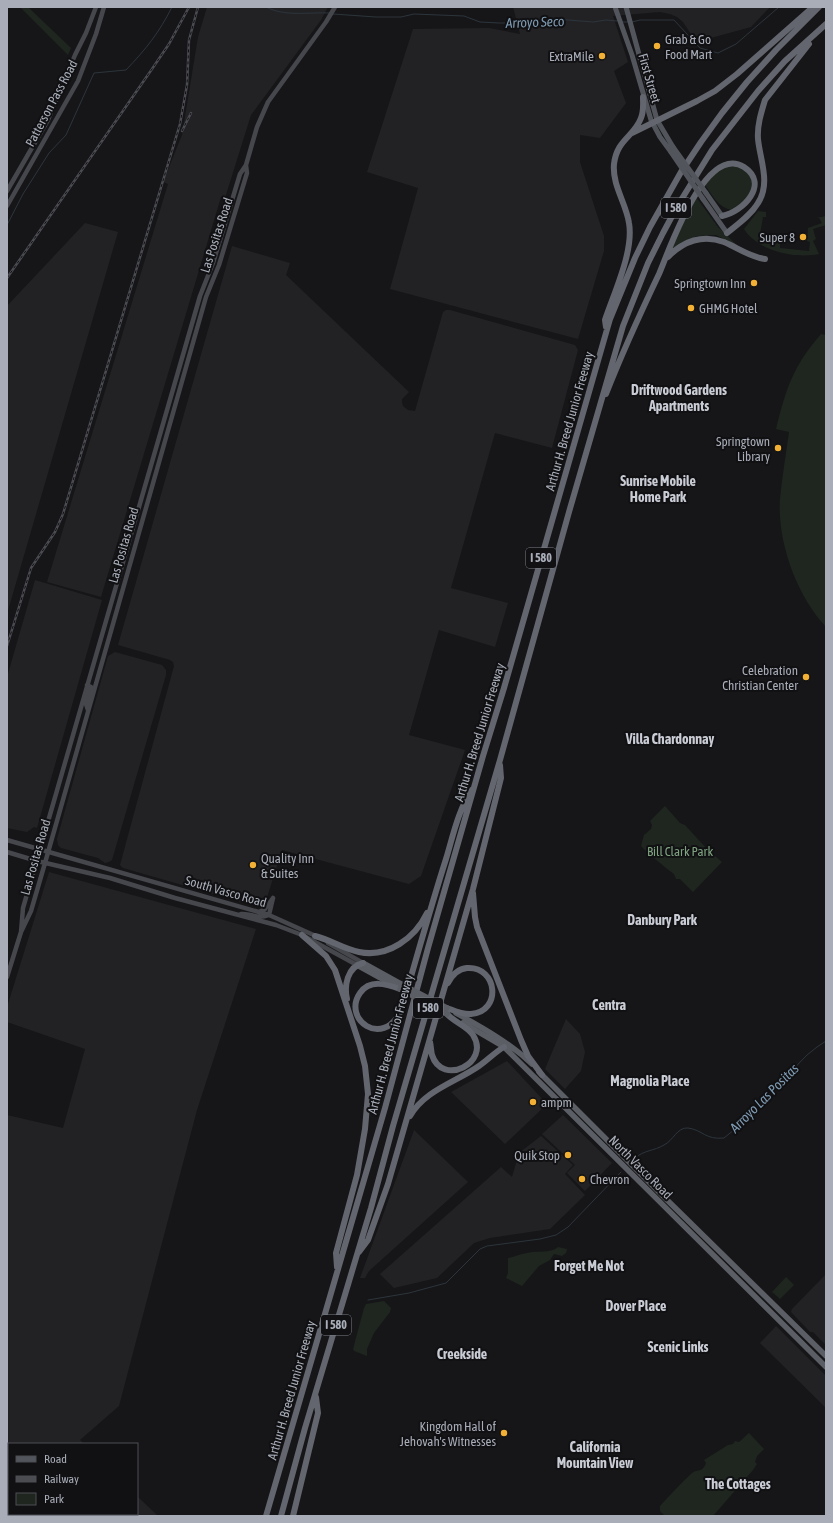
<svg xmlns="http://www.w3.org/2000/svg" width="833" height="1523" font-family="'Asap Condensed',sans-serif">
<rect width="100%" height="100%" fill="#161618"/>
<path fill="#222225" d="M 207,7 L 328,7 L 321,20 L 251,115 L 225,198 L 221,197 L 101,597 L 47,582 L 168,184 L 163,182 L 182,135 L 198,37 Z
M 513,7 L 770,7 L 751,27 L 696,42 L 683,22 L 677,17 L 670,14 L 660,12 L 613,16 L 628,62 L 614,71 L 626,103 L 600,138 L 580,135 L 580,162 L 604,236 L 604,251 L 578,339 L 390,289 L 418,188 L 367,172 L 413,29 L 489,28 L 520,34 Z
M 85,223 L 118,232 L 7,614 L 7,306 Z
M 232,246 L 290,263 L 286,275 L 409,392 L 402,399 L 402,402 L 403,406 L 408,410 L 415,411 L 443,312 L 446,310 L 450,310 L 575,345 L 578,350 L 552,448 L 495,433 L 451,588 L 508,603 L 495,647 L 439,630 L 409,735 L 465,750 L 421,876 L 409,884 L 282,850 L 264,907 L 262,908 L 123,868 L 120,865 L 174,666 L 173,662 L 170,660 L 118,645 Z
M 35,580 L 102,600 L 37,828 L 34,827 L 27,832 L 7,828 L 7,677 Z
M 115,652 L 162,665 L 166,670 L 166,675 L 112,860 L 109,862 L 105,863 L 98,858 L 61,848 L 58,845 L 57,839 L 108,656 Z
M 49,872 L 256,929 L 197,1110 L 119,1406 L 80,1440 L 84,1444 L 9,1444 L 9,1514 L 137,1514 L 137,1496 L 158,1516 L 7,1516 L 7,1115 L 63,1128 L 85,1049 L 7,1022 L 7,1007 Z
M 566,1019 L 580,1034 L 585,1052 L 581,1071 L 565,1089 L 545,1069 Z
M 507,1061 L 547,1104 L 505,1144 L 451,1092 Z
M 563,1115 L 612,1163 L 585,1191 L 567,1173 L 575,1165 L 542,1134 Z
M 414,1130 L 468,1182 L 369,1271 L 365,1278 L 360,1278 Z
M 541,1136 L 573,1165 L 565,1174 L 585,1195 L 550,1229 L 490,1238 L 474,1243 L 437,1278 L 394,1288 L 380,1274 L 501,1167 L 512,1177 L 519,1153 Z
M 826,1274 L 826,1345 L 813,1332 L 810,1332 L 791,1312 L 792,1309 Z
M 776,1326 L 826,1376 L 826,1408 L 760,1343 Z"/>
<path fill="#1e261f" d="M 20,7 L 28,7 L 71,48 L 68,55 Z
M 727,167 C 731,167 737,166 740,167 C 754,173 755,188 746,199 C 742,203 735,207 731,210 C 718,207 712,195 705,185 L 717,172 Z
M 696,197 L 718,227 L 738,246 L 716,235 L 697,236 L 678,244 L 667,257 Z
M 758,211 L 766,212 L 766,217 L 763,217 L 760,234 L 774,237 L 774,242 L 780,242 L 780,248 L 809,251 L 810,242 L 807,241 L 808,228 L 822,223 L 819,218 L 816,218 L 826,216 L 826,225 L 813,229 L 816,239 L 813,241 L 819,254 C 795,259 758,251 744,229 Z
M 821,334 L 826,335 L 826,627 C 797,596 777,542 780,499 C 782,477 786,454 789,432 L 776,429 C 786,389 793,366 821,334 Z
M 665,806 L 680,823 L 685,825 L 707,849 L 722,862 L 693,892 L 680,879 L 676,879 L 674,874 C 669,871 643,849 641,846 L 644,835 L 651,829 L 652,825 L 650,821 Z
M 558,1247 L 567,1249 L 566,1253 L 562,1256 L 554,1254 L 550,1260 L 539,1266 L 522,1286 L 506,1278 L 508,1273 L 508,1258 C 514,1257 520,1254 527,1253 C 537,1250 550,1254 558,1247 Z
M 786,1277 L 794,1285 L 780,1299 L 772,1292 Z
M 384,1301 L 391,1308 L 390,1312 L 374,1333 L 367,1349 L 367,1356 L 354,1351 L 353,1349 L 364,1308 L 366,1304 Z
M 749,1433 L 764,1449 L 757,1456 L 755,1462 L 757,1464 L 753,1470 L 713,1516 L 665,1516 L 660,1511 L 660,1506 C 670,1495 680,1484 691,1474 C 697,1468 702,1474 706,1463 L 704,1460 L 728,1445 L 733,1444 L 735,1441 L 739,1442 Z"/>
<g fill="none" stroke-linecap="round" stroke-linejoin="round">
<path stroke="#2c353c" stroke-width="1" d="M 266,7 C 285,17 309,12 330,13
M 333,14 L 376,17 L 401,17 L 414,14 L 464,16 L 480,22 L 499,23 L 540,23 L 556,19 L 593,22 L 606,20 L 617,21
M 622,22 L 629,22
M 632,22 L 640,20 L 674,20 L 700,48 L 718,53 L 736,44 L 779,7
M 7,225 L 23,194 L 49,153 L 66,135 L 94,73 L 126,70 C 146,49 159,33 172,7
M 635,1158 C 644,1150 654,1151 664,1145 C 673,1141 677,1127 688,1128 C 703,1130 705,1140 724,1138 L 735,1129 L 807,1055 L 817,1047 L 826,1041
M 368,1300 L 409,1293 L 446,1283 L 480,1249 L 487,1246 L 540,1239 L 556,1235 L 568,1227 L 621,1172"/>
<path stroke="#45474d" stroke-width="4.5" d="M 7,191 L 48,120 L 75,55 L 86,33 L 96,7
M 7,206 L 78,81 L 96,34 L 104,7
M 87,685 L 91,687 L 86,704 L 88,710
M 7,840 L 269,915 L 318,937
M 7,852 L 37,861 L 110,878 L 175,898 L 276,925 L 302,935 L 357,965
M 259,912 L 265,909 L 273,898
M 241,914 C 253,913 256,920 269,915 L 273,898
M 21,932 L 23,908 L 200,296 L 213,263 L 240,174 L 246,165 L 257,127 L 268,102 L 326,22 L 335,7
M 328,943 L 363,963
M 7,977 L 21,932 L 31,911 L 45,863 L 206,297 L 219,265 L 247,173 L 246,165"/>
<path stroke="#53555c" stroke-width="5" d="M 615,7 L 632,55 L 651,120 L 660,137 L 671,152
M 626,7 L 657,120 L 673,147
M 706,193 L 722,216
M 703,199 L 727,233"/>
<path stroke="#5b5e65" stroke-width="5.5" d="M 363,963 L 401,984
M 357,965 L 395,986
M 456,1013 C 483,1028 510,1043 532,1064
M 463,1023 L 504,1047 L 826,1367
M 539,1072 L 661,1194 L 826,1356"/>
<path stroke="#63666e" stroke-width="6" d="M 632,133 L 697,101 L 715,91 L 737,74 L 813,7
M 727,233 C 738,224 751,215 758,203 C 771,183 760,160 758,139 C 757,126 761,113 765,100 L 809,44
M 668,257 C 683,241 703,234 724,242 C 738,248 750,257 765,259
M 606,327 L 605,320 C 614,293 634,251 629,223 C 626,203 612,185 614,164 C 617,139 634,137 641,118 C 644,111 643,103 643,97
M 606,394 C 622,353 640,314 659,274 C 669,251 705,143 744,167 C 770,184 743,212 722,216
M 473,893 L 475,917 L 477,927 L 521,1040 L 528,1056 L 542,1075
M 302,935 L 326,956 L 335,970 L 360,1046 L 365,1066 L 368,1094 L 365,1129 L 357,1175 L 336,1253 L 337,1267
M 315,936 C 331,940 344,949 359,952 C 388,958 415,938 427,913
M 400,989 C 386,984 370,979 360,993 C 342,1019 382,1049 401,1011 C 416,960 430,909 446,859 C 453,836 458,810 472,790
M 347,999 C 344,986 347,967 363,963
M 447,1008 C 455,1011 463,1015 471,1014 C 502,1012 498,966 467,968 C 458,969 452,975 448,983
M 430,1042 C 431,1046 431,1051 432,1055 C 442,1087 491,1063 473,1035 C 467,1026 454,1022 447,1014
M 410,1116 C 425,1090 456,1082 479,1066 C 488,1060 495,1052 504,1047
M 359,1252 L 368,1240 L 388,1184 L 473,889 L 501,778 L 500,765
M 266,1516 L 385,1108 L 428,948 L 483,756 L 504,688 L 610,319 L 635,258 L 650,227 L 681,172 L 701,142 L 722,113 L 747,82 L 776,50 L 819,7
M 281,1516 L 305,1428 L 371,1208 L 393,1126 L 500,760 L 569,512 L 623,326 L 648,263 L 663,233 L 678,205 L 712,150 L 758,91 L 785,61 L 826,24
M 293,1516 L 318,1413 L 316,1397"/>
<defs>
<path id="rail" d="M 182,131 L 191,113
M 7,278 L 152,69 L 169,44 L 189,7
M 7,646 L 31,568 L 55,532 L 63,514 L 180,124 L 187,85 L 189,40 L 198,7"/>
</defs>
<use href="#rail" stroke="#4a4c52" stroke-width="2.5"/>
<use href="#rail" stroke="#111113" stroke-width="1" stroke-dasharray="3" stroke-linecap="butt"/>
<path stroke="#53555c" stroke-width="5" d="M 673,147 L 706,193
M 671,152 L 703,199"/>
<path stroke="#5b5e65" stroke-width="5.5" d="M 401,984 L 447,1008
M 400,989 L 447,1014"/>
</g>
<g fill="#f2b134" stroke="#111113" stroke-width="1.5">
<circle cx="657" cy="46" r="4"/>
<circle cx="602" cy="56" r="4"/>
<circle cx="803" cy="237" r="4"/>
<circle cx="754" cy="283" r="4"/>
<circle cx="691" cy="308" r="4"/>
<circle cx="778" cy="448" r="4"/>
<circle cx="806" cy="677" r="4"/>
<circle cx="253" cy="865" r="4"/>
<circle cx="533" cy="1102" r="4"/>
<circle cx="568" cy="1155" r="4"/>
<circle cx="582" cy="1179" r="4"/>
<circle cx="504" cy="1433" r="4"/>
</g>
<g text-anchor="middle" stroke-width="4" stroke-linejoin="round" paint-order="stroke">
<g fill="#111113" stroke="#7b7e86" stroke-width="1">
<rect x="661" y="198" width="30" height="20" rx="3"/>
<rect x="526" y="548" width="30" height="20" rx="3"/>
<rect x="413" y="998" width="30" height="20" rx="3"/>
<rect x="321" y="1315" width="30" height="20" rx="3"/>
</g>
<g font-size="12" font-weight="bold" fill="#a8adb8">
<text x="676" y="212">I 580</text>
<text x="541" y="562">I 580</text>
<text x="428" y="1012">I 580</text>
<text x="336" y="1329">I 580</text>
</g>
<g font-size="13" fill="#a8adb8" stroke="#111113" text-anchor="end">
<text x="665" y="44" text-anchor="start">Grab &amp; Go<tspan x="665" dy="15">Food Mart</tspan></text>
<text x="594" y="61">ExtraMile</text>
<text x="795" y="242">Super 8</text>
<text x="746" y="288">Springtown Inn</text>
<text x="699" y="313" text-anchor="start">GHMG Hotel</text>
<text x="770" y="446">Springtown<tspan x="770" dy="15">Library</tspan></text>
<text x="798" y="675">Celebration<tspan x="798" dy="15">Christian Center</tspan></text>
<text x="261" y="863" text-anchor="start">Quality Inn<tspan x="261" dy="15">&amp; Suites</tspan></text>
<text x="541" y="1107" text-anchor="start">ampm</text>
<text x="560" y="1160">Quik Stop</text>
<text x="590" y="1184" text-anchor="start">Chevron</text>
<text x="496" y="1431">Kingdom Hall of<tspan x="496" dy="15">Jehovah's Witnesses</tspan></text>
</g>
<g font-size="13" fill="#a8adb8" stroke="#111113">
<text transform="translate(650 78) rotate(74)" y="5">First Street</text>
<text transform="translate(51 103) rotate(-62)" y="5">Patterson Pass Road</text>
<text transform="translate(216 235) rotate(-72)" y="5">Las Positas Road</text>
<text transform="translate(569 421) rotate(-74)" y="5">Arthur H. Breed Junior Freeway</text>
<text transform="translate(123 545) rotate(-74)" y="5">Las Positas Road</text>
<text transform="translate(479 732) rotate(-73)" y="5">Arthur H. Breed Junior Freeway</text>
<text transform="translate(35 857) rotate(-74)" y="5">Las Positas Road</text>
<text transform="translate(226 891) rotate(16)" y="5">South Vasco Road</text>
<text transform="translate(390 1044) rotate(-75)" y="5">Arthur H. Breed Junior Freeway</text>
<text transform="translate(641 1167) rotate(45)" y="5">North Vasco Road</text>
<text transform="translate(291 1390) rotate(-74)" y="5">Arthur H. Breed Junior Freeway</text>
</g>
<g font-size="13" fill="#7fa381" stroke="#111113">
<text x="680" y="856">Bill Clark Park</text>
</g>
<g font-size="14" font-style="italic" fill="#7f9bb3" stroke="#111113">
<text transform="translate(535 22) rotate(-2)" y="5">Arroyo Seco</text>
<text transform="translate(764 1098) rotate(-45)" y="5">Arroyo Las Positas</text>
</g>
<g font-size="14" font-weight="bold" fill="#c9ccd4" stroke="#111113">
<text x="679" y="395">Driftwood Gardens<tspan x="679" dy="16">Apartments</tspan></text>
<text x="658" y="486">Sunrise Mobile<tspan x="658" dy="16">Home Park</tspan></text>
<text x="670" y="744">Villa Chardonnay</text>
<text x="662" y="925">Danbury Park</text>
<text x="609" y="1010">Centra</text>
<text x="650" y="1086">Magnolia Place</text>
<text x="589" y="1271">Forget Me Not</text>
<text x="636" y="1311">Dover Place</text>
<text x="678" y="1352">Scenic Links</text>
<text x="462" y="1359">Creekside</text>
<text x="595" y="1452">California<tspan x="595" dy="16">Mountain View</tspan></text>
<text x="738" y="1489">The Cottages</text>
</g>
</g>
<rect width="833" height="1523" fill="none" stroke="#a8adb8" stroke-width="16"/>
<rect x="8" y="1443" width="130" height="72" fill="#111113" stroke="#4d4f55"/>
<rect x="16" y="1456" width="20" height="6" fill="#53555c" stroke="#4d4f55"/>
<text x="44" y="1463" font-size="12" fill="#a8adb8">Road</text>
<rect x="16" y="1476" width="20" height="6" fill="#4a4c52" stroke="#4d4f55"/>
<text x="44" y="1483" font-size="12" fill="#a8adb8">Railway</text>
<rect x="16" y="1493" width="20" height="12" fill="#1e261f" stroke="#4d4f55"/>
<text x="44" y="1503" font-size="12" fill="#a8adb8">Park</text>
</svg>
